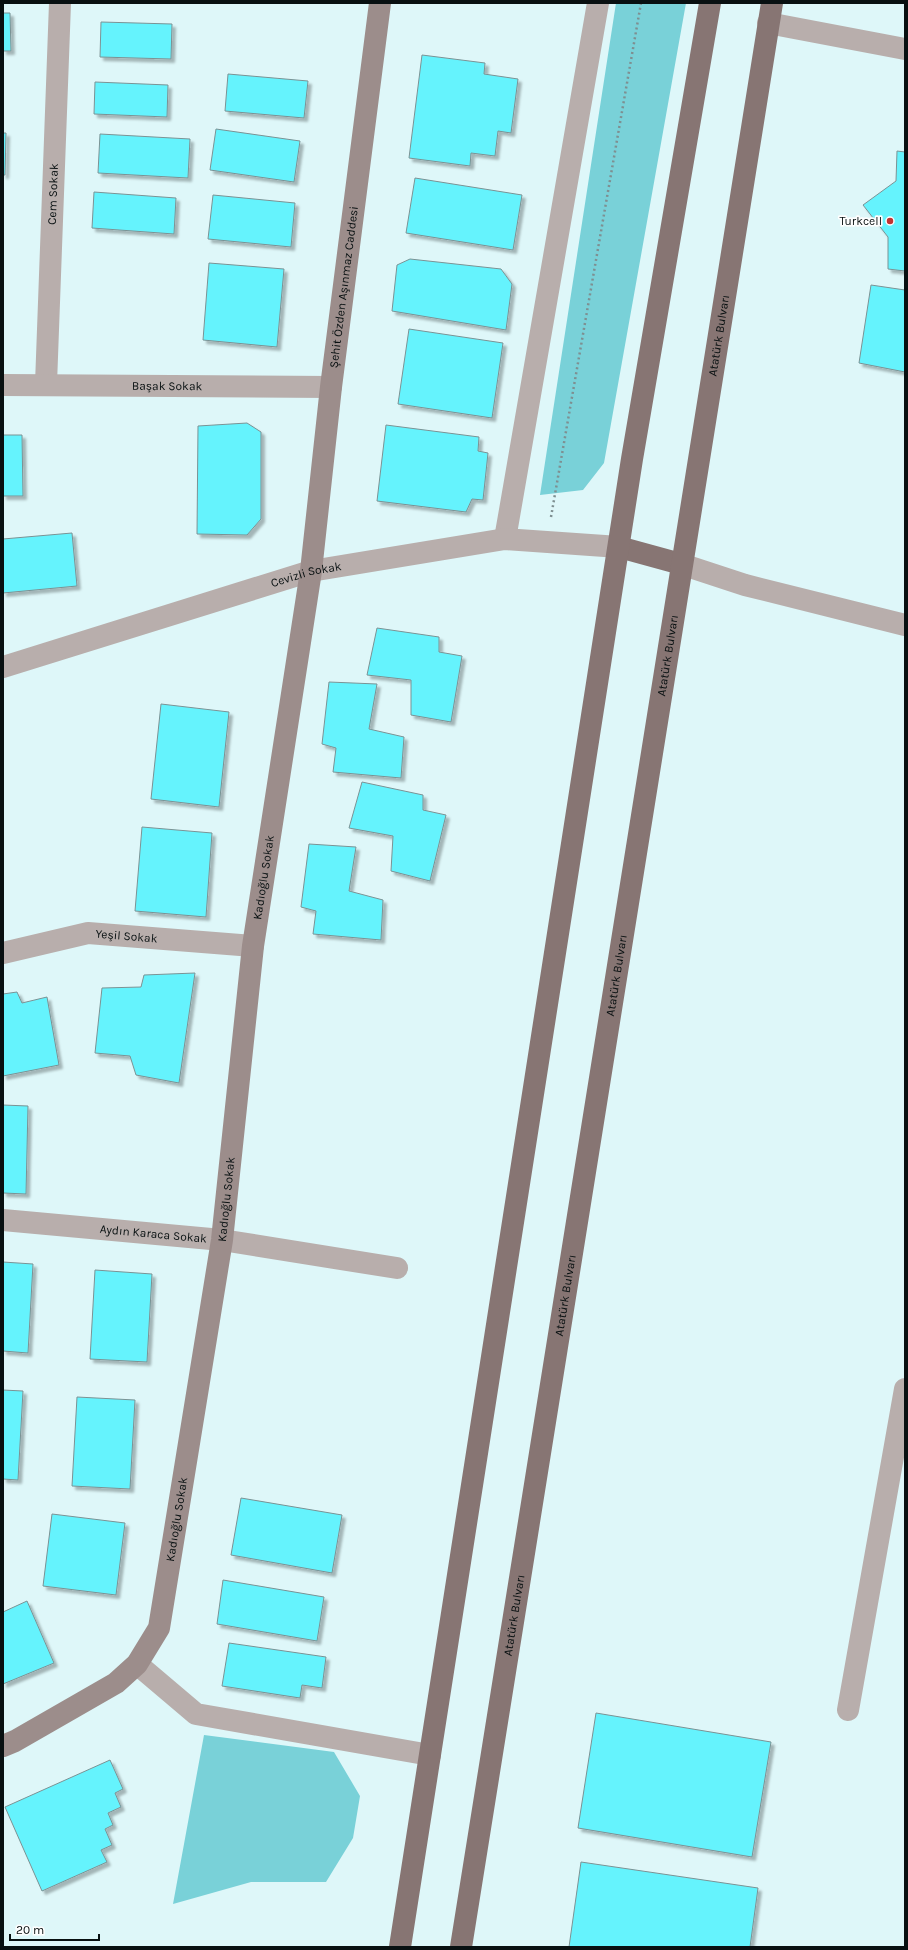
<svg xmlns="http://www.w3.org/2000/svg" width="908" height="1950" font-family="Karla,sans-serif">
<defs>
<filter id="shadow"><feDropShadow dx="3.5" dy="3.5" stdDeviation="1" flood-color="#0004"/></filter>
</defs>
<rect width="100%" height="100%" fill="#def7f9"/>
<path fill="#79d1d8" d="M 616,3 L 686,3 L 604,463 L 583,490 L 540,495 Z
M 204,1735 L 334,1752 L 360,1796 L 353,1838 L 326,1882 L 251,1882 L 173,1904 Z"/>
<path fill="#65f3fd" stroke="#7b9294" filter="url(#shadow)" d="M 3,13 L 10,13 L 11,51 L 3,51 Z
M 101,22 L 172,24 L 171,59 L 100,57 Z
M 422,55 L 485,63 L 484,74 L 518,79 L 511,133 L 498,131 L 495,156 L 471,153 L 470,166 L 409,158 Z
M 228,74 L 308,81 L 304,118 L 225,111 Z
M 95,82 L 168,85 L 167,117 L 94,114 Z
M 216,129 L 300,141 L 294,182 L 210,170 Z
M 3,133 L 6,133 L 5,175 L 3,175 Z
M 100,134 L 190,139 L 188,178 L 98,173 Z
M 897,151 L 905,152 L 905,271 L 888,269 L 888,237 L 863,205 L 896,181 Z
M 415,178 L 522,195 L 513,250 L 406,233 Z
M 94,192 L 176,198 L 174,234 L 92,228 Z
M 213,195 L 295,203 L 291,247 L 208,239 Z
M 410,259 L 501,269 L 512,284 L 506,330 L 392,311 L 397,265 Z
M 209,263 L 284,269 L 277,347 L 203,340 Z
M 871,285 L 905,290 L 905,372 L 859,363 Z
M 409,329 L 503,343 L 492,418 L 398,404 Z
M 247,423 L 261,432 L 261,519 L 247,535 L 197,534 L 198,426 Z
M 386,425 L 479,437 L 478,451 L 488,453 L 483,500 L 472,499 L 466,512 L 377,501 Z
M 3,435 L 22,435 L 23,496 L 3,496 Z
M 72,533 L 77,586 L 3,593 L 3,539 Z
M 377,628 L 439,637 L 439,652 L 462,656 L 451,722 L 411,715 L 411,680 L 367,675 Z
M 329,682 L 377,684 L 369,729 L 404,737 L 401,778 L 333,772 L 336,748 L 322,744 Z
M 161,704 L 229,712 L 219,807 L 151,799 Z
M 362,782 L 423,795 L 423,810 L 446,815 L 430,881 L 391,871 L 393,836 L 349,828 Z
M 142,827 L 212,833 L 206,917 L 135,911 Z
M 309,844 L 356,847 L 349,891 L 383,900 L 381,940 L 313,934 L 316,911 L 301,907 Z
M 195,973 L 179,1083 L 136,1075 L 130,1056 L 95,1053 L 102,988 L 141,987 L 144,975 Z
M 17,992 L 22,1003 L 47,997 L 59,1065 L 3,1076 L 3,994 Z
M 3,1105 L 28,1106 L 26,1194 L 3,1193 Z
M 3,1262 L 33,1264 L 28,1353 L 3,1351 Z
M 95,1270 L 152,1274 L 147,1362 L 90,1359 Z
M 3,1390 L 23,1391 L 18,1480 L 3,1479 Z
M 77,1397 L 135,1400 L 130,1489 L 72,1486 Z
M 241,1498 L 342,1515 L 332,1573 L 231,1555 Z
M 52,1514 L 125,1523 L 116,1595 L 43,1586 Z
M 223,1580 L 324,1597 L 317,1641 L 217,1624 Z
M 27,1601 L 54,1663 L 3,1684 L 3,1612 Z
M 229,1643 L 326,1657 L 322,1688 L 302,1685 L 300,1698 L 222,1686 Z
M 596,1713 L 771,1742 L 752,1857 L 578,1828 Z
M 110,1760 L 123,1789 L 115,1793 L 121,1807 L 108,1813 L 113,1825 L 105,1829 L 112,1845 L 101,1850 L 107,1862 L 42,1891 L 5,1807 Z
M 581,1862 L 758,1888 L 750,1947 L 569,1947 Z"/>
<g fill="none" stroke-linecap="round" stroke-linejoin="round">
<path stroke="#7e8f91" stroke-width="2.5" stroke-dasharray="2 3" stroke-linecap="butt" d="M 551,517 L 641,3"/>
<g stroke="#b8aeac" stroke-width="22">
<path d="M 768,23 L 905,49"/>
<path id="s1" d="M 46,384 L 60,3"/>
<path id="s2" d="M 3,385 L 331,387"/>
<path d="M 505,539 L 598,3"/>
<path d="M 681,564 L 745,585 L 905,625"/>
<path id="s3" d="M 3,667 L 311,571 L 505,539 L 619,547"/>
<path id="s4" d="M 3,953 L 88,933 L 253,946"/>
<path id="s5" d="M 3,1220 L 222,1240 L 397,1268"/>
<path d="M 137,1664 L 196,1714 L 430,1755"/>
<path d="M 848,1710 L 905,1389"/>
</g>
<path stroke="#9c8d8b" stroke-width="22" id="s6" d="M 3,1746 L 15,1741 L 116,1683 L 137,1664 L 159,1628 L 222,1240 L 253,946 L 311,571 L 331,387 L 380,3"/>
<g stroke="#877573" stroke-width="22">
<path d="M 619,547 L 681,564"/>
<path d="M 400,1947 L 632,459 L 710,3"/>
<path id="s7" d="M 461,1947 L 772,3"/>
</g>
</g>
<circle fill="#c13231" stroke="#fefefe" stroke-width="1.5" cx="890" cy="221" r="4"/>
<g text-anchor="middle" stroke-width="3.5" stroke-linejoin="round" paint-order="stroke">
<g font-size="12" fill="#081011" stroke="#fefefe">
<text dy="4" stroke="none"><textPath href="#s1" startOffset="190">Cem Sokak</textPath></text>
<text dy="4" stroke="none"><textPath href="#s6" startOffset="1554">Şehit Özden Aşınmaz Caddesi</textPath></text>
<text dy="4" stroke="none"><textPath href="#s7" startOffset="1632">Atatürk Bulvarı</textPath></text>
<text dy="4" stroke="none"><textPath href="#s2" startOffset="164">Başak Sokak</textPath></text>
<text dy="4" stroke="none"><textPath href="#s3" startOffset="317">Cevizli Sokak</textPath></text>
<text dy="4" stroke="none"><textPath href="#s7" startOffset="1308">Atatürk Bulvarı</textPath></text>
<text dy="4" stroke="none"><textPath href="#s6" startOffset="958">Kadıoğlu Sokak</textPath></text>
<text dy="4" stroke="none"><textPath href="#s4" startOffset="126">Yeşil Sokak</textPath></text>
<text dy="4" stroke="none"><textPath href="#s7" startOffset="984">Atatürk Bulvarı</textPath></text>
<text dy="4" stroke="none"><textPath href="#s6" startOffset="634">Kadıoğlu Sokak</textPath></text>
<text dy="4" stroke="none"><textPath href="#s5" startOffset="151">Aydın Karaca Sokak</textPath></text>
<text dy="4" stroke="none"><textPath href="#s7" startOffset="660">Atatürk Bulvarı</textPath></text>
<text dy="4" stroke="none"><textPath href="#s6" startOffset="310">Kadıoğlu Sokak</textPath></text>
<text dy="4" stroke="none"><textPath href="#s7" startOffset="336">Atatürk Bulvarı</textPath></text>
</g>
<g font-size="12" fill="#081011" stroke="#fefefe" text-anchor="end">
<text x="882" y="225">Turkcell</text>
</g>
</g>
<rect width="908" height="1950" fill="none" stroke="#081011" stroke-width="8"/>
<path d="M10 1934v6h89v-6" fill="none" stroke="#081011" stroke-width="2"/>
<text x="16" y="1934" font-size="12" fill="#081011" stroke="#fefefe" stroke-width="3" paint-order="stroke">20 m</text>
</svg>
